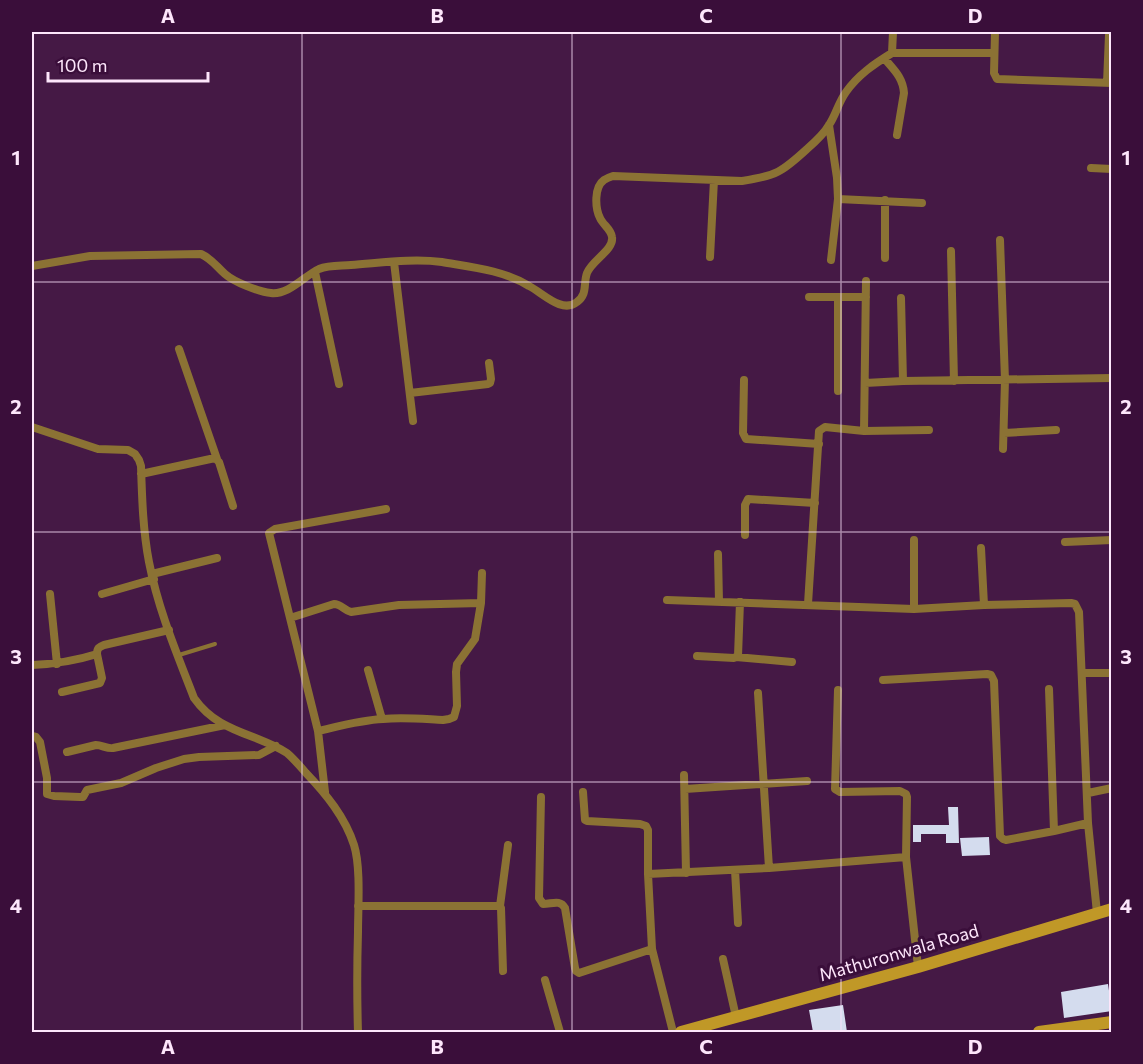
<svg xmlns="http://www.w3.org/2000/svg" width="1143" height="1064" font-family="Commissioner,sans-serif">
<rect width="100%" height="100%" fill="#451945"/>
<path fill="#d4dcee" d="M 948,807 L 958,807 L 959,843 L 946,843 L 946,834 L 921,834 L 921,842 L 913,842 L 913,825 L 949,825 Z
M 989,837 L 990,855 L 962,856 L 960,838 Z
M 1108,984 L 1112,1011 L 1064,1018 L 1061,992 Z
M 843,1005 L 847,1032 L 813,1032 L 809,1010 Z"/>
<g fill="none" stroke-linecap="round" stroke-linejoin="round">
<path stroke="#8b7234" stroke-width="4" d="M 179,655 L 215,644"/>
<path stroke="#8b7234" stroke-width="8" d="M 995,32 L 994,73 L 997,79 L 1112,83
M 892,53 L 994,53
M 884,58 C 893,69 903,77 904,93 L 897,135
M 1107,83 L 1109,35
M 829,125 L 837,178 L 838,199 L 831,260
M 1091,168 L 1112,169
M 838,199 L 922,203
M 885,200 L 885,258
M 1000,240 L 1005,380 L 1003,449
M 951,251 L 954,381
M 710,257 L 714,180
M 394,262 L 413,421
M 32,266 L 90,256 L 201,254 C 212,259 216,266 225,274 C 234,282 259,292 271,293 C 289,295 304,276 319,269 C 329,265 341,266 351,265 C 380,263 412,258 442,262 C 471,267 503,270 529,286 C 543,293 562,314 577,302 C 588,294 583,284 587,273 C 592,260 614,250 612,237 C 611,229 603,225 600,218 C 595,208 594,187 604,180 C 607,178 610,177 613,176 L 742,181 C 776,176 782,172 807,149 C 815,142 824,134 829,125 C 836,115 838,103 846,92 C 858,75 874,64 892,53 L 893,32
M 315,272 L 339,384
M 809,297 L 866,297
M 838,297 L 838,391
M 901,298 L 903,381
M 179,349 L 217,459
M 744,380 L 743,433 L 746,439 L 819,444
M 865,383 L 903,381 L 1112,378
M 410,393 L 488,384 L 490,383 L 491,379 L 489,363
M 32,427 L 98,449 L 128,450 L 135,454 L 139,460 L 141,466 C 142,498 143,531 149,562 C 158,609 177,654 194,698 C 211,722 232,729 258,739 C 268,743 278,747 287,753 C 294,759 300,766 306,773 C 326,794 345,817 354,845 C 361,867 358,908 358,932 C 357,965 357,999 358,1032
M 864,431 L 866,281
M 1004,433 L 1056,430
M 141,474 L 215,458 L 219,462 L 233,506
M 745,535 L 745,505 L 748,499 L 815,503
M 914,540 L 914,609
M 1065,542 L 1112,540
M 981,548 L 984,605
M 718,554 L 719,602
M 152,574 L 217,558
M 50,594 L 57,664
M 102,594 L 154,579
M 667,600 L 914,609 L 984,605 L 1071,603 L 1075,604 L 1079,612 L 1088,823 L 1097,913
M 808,604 L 819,431 L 825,427 L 864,431 L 929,430
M 290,618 L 334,604 C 341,604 344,610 351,612 L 399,605 L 481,603
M 697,656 L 734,658 L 738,656 L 740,602
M 736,657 L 792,662
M 32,665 C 54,664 75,661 97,654 C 97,648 99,647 104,645 L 169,630
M 368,670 L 382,719
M 1082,673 L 1112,673
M 883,680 L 987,674 L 991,675 L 994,681 L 1000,836 L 1003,839 L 1006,840 L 1054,831 L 1088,823
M 1049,689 L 1054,831
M 838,690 L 835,789 L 840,792 L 900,791 L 906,794 L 907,797 L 906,857
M 62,692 L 100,683 L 102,678 L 97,654
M 758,693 L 769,868
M 318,731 C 340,726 361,720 383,719 C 403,717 423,719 443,720 L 449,719 L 454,717 L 457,706 L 456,672 L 457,664 L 475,639 L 481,603 L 482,573
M 32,736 L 36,737 L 40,742 L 47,778 L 47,794 L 54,796 L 80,797 L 83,797 L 87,790 L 121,783 L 156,768 L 184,759 L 199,757 L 259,755 L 276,746
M 67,752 L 96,745 C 102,745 107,749 113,748 L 225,725
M 684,775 L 686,873
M 685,789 L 807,781
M 325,792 L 318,731 L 269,533 L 275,529 L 386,509
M 1088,793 L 1112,788
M 541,797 L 539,898 L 543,904 C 552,904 560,899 565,908 L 575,968 L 576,971 L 579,973 L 652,949 L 648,874 L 648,830 L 646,826 L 640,824 L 587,821 L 585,820 L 583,792
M 735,870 L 738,923
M 648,874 L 769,868 L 906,857 L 918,967
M 358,906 L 500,906
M 652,949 L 673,1032
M 723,959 L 736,1017
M 503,971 L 501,908 L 500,906 L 508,845
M 545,980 L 560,1032"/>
<path stroke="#c09827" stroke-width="12" d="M 681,1032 L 918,967 L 1112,909
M 1039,1032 L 1112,1022"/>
</g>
<path fill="none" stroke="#fde6fb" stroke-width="1.5" stroke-opacity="0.55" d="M 302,32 L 302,1032M 572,32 L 572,1032M 841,32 L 841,1032M 32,282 L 1112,282M 32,532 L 1112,532M 32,782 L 1112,782"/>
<g text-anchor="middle" stroke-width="6" stroke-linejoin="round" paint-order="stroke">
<g font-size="18" fill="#fde6fb" stroke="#3a0e3a">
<text transform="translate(899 953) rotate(-16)" y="6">Mathuronwala Road</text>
</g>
</g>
<rect width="1143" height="1064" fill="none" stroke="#3a0e3a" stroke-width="66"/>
<path d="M48 72v9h160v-9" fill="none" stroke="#fde6fb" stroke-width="3"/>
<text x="57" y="72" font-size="18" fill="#fde6fb" stroke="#3a0e3a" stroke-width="4.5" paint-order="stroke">100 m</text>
<rect x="33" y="33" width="1077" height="998" fill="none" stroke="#fde6fb" stroke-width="2"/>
<g font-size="20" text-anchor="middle" font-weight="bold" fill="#fde6fb">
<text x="168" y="23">A</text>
<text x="437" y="23">B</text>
<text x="706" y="23">C</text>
<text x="975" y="23">D</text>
<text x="16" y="165">1</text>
<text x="1126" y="165">1</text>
<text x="16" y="414">2</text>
<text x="1126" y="414">2</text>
<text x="16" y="664">3</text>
<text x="1126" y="664">3</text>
<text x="16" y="913">4</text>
<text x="1126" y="913">4</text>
<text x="168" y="1054">A</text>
<text x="437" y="1054">B</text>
<text x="706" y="1054">C</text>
<text x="975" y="1054">D</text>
</g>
</svg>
